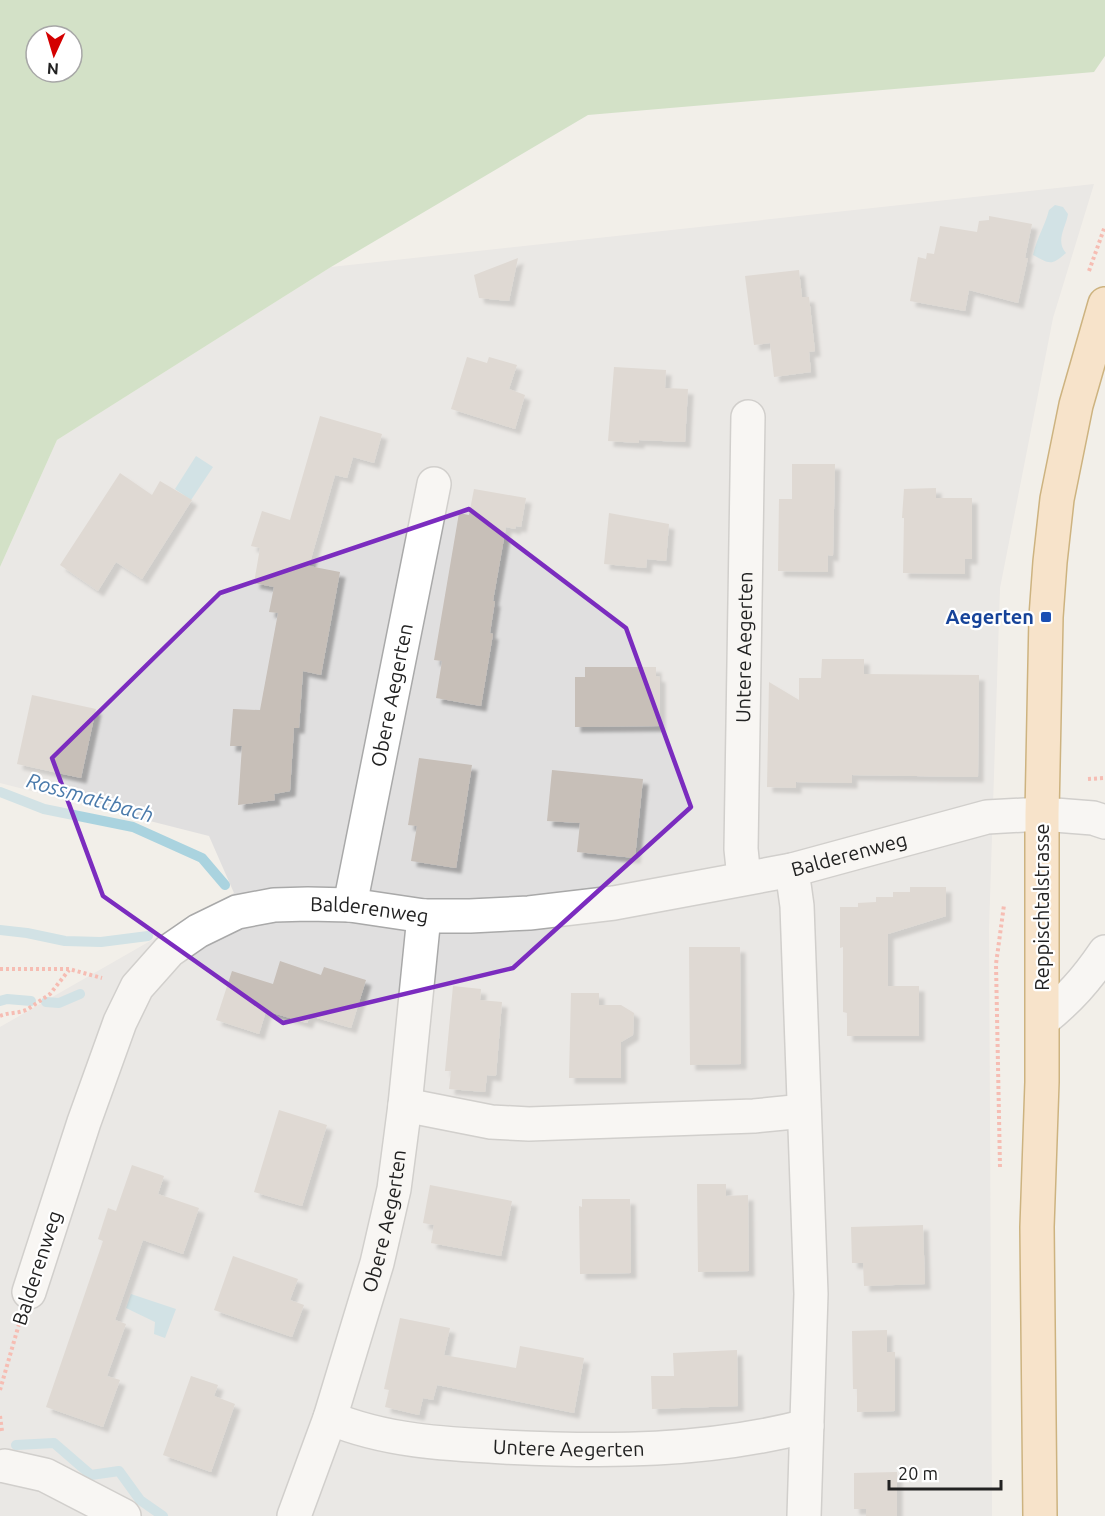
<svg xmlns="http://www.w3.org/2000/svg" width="1105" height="1516" font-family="Ubuntu,sans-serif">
<defs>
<filter id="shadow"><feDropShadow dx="5.5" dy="5.5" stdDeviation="1.5" flood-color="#0004"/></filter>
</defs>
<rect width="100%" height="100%" fill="#f2efe9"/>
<path fill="#e0dfdf" d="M 1094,184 L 1053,318 L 1000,588 L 989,929 L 992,1516 L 0,1516 L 0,1027 L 234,893 L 209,836 L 0,783 L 0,567 L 57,440 L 331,267 Z"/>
<path fill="#add19e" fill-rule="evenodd" d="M 0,0 L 1105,0 L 1105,56 L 1094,72 L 588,115 L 331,267 L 57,440 L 0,567 ZM 36,36 L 72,36 L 72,72 L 36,72 Z"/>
<path fill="#aad3df" d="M 1055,205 L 1063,207 L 1068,214 C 1066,227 1055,241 1066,253 C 1051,266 1050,264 1033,255 C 1037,237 1045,226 1049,210 Z
M 196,456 L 213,467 L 191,500 L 175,489 Z
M 131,1294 L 176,1309 L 165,1338 L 154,1334 L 155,1322 L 126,1308 Z"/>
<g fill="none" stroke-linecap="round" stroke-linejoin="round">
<path stroke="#aad3df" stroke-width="10" d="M 0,792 L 44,809 L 133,827 L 202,858 L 225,885
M 0,930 L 27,933 L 65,941 L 101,942 L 148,936
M 0,1001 L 7,999 L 31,1001
M 46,1002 L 59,1003 L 80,994
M 16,1445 L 54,1443 L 91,1475 L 119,1471 L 140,1500 L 163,1516"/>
</g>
<path fill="#c7bfb8" filter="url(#shadow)" d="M 989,216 L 1032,224 L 1025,258 L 1028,258 L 1018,303 L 969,290 L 965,311 L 910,301 L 918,257 L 926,259 L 927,253 L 934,254 L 940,226 L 977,232 L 979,221 L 989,220 Z
M 518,258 L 509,301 L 479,298 L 474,275 Z
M 799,270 L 802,297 L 809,297 L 815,351 L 809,352 L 811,372 L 774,377 L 770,343 L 754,345 L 745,276 Z
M 467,357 L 487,363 L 489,357 L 517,365 L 509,389 L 525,395 L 515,429 L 451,409 Z
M 614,367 L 666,370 L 665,388 L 688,389 L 685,442 L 639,440 L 639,443 L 608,441 Z
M 320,416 L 382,434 L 374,463 L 353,457 L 347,478 L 335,475 L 309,566 L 340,572 L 321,675 L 303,671 L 299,728 L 294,728 L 290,791 L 274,794 L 275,800 L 238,805 L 242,746 L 230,746 L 233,709 L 260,710 L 278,613 L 269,612 L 274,587 L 254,583 L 260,548 L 251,546 L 262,511 L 290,520 Z
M 792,464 L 835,464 L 833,556 L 828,555 L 828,572 L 778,571 L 779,499 L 792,499 Z
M 120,473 L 152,495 L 160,481 L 192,500 L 142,579 L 116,562 L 98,591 L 60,565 Z
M 936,488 L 936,498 L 972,498 L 972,559 L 965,559 L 965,574 L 903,573 L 904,518 L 902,518 L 904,489 Z
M 474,489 L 526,498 L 521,527 L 516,526 L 515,529 L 506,527 L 493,601 L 495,601 L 490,633 L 493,634 L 481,706 L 436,698 L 442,661 L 434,660 L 459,513 L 469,515 Z
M 609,513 L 669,524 L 666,561 L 647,559 L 646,568 L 604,564 Z
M 822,659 L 864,659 L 864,674 L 979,675 L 978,777 L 852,775 L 852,783 L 796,782 L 796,788 L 767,787 L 769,682 L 799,700 L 799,678 L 821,678 Z
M 585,667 L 656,667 L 656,676 L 660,677 L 660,726 L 575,727 L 575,677 L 585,677 Z
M 32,695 L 96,709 L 81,778 L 17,764 Z
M 419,758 L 472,765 L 456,868 L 411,861 L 417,826 L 408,825 Z
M 552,770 L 643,779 L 635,858 L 577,852 L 580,823 L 547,821 Z
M 910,887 L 946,887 L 946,916 L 888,934 L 888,986 L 919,986 L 919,1036 L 847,1036 L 847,1013 L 843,1012 L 843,947 L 840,948 L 840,907 L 858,907 L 858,903 L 876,902 L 876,897 L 893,897 L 893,892 L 910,892 Z
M 689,947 L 740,947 L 741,1064 L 690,1065 Z
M 280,961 L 321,975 L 324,967 L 366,980 L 351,1028 L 310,1016 L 307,1023 L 266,1011 L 259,1034 L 216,1020 L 232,971 L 273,984 Z
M 453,986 L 481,989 L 480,1000 L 502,1002 L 496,1076 L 487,1075 L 485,1092 L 449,1089 L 451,1071 L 445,1071 Z
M 571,993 L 599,993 L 599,1005 L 621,1005 L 634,1013 L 633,1035 L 621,1042 L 621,1078 L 569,1078 Z
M 279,1110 L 327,1125 L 302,1206 L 254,1192 Z
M 132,1165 L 164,1176 L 158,1194 L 199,1208 L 183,1254 L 143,1240 L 115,1320 L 126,1324 L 107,1376 L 120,1380 L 103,1427 L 46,1407 L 103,1241 L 98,1239 L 108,1208 L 116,1211 Z
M 697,1184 L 726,1184 L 726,1196 L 748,1195 L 749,1271 L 698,1272 Z
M 430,1185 L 512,1201 L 501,1256 L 431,1243 L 434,1225 L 423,1223 Z
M 582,1199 L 630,1199 L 631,1273 L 580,1274 L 579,1206 L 582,1207 Z
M 923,1225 L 925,1284 L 864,1286 L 863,1263 L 852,1263 L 851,1227 Z
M 233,1256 L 298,1279 L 290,1300 L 304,1305 L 292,1337 L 214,1310 Z
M 400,1318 L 450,1328 L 444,1355 L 516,1368 L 520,1346 L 584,1358 L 574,1413 L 437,1385 L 433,1400 L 423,1398 L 419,1415 L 385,1407 L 389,1390 L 384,1389 Z
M 887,1330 L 887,1352 L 895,1352 L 895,1411 L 857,1412 L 857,1389 L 853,1389 L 852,1331 Z
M 737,1350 L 738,1406 L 652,1409 L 651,1376 L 674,1376 L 673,1353 Z
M 191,1376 L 218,1385 L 214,1396 L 235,1404 L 211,1472 L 163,1455 Z
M 897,1472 L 897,1516 L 866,1516 L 866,1509 L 854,1509 L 854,1473 Z"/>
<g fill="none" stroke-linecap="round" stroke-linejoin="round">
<defs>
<g id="minor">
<path d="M 792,870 L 797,906 L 811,1294 L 804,1516"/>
<path id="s1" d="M 744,878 L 741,849 L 748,417"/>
<path id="s2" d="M 350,905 L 434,484"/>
<path d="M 1043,1020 C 1069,999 1086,980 1105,952"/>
<path d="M 405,1105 L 491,1122 L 529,1124 L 754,1116 L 804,1111"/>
<path id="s3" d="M 29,1292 L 84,1122 L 120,1022 L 137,987 L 169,951 L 198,931 L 237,912 L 274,905 L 308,904 L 350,905 L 424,916 L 470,916 L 529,913 L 614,903 L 792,870 L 987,817 L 1042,814 L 1093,818 L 1105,822"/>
<path id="s4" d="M 330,1418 C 385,1441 445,1444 504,1447 C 607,1452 706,1452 807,1426"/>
<path d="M 5,1466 L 45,1475 L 124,1516"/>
<path id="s5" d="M 294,1516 L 330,1418 L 377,1263 L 394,1189 L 405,1105 L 424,916"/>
</g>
<path id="major" d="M 1040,1516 L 1037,1227 L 1042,1082 L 1042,814 L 1046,617 L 1050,562 L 1057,499 L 1076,405 L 1105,304"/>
</defs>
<use href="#minor" stroke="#a9a9a9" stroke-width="36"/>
<use href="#major" stroke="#a06b00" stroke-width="36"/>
<path stroke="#fa8072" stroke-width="4" stroke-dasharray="3 3" stroke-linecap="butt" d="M 1089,271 L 1105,226
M 1088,779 L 1105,778
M 0,969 L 69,969 L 102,978
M 0,1016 C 9,1012 19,1014 28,1009 L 50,994 L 69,970
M 1000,1167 L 996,964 L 1004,905
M 0,1390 L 19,1324
M 0,1416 L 2,1431"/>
<use href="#minor" stroke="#fff" stroke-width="33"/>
<use href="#major" stroke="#fcd6a4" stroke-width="33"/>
</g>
<path d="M0 0H1105V1516H0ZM 469,509 L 626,628 L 691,807 L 513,968 L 283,1023 L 103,896 L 52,758 L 220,593 Z" fill="#f2efe9" fill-opacity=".55" fill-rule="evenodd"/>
<path fill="none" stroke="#7b2cbf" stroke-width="4.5" stroke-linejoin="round" d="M 469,509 L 626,628 L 691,807 L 513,968 L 283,1023 L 103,896 L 52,758 L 220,593 Z"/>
<rect fill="#1a4fb4" stroke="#fff" stroke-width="2" x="1040" y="611" width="12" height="12" rx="3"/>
<g text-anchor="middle" stroke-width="4.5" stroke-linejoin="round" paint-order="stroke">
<g font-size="20" font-weight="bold" fill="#164399" stroke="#fff" text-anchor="end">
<text x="1034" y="624">Aegerten</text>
</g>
<g font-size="20" fill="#222" stroke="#fff">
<text dy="7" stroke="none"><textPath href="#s1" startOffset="231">Untere Aegerten</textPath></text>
<text dy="7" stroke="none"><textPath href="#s2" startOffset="214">Obere Aegerten</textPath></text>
<text dy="7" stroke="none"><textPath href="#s3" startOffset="1070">Balderenweg</textPath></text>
<text transform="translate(1042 907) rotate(-90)" y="7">Reppischtalstrasse</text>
<text dy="7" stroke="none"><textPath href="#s3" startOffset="584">Balderenweg</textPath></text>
<text dy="7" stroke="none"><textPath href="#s5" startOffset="309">Obere Aegerten</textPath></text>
<text transform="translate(37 1268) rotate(-72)" y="7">Balderenweg</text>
<text dy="7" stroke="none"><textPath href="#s4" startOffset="242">Untere Aegerten</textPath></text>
</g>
<g font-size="21" font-style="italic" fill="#4a7aab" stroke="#fff">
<text transform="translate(90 798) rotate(16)" y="7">Rossmattbach</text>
</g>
</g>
<g transform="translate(54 54) rotate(184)"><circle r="28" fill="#ffffff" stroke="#a7a7a7" stroke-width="1.5"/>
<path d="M0-4.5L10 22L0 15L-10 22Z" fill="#d40000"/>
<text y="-9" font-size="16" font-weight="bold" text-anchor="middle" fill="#222222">N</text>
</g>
<path d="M889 1480v9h112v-9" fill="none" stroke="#222222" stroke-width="3"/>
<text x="898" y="1480" font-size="18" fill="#222222" stroke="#ffffff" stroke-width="4.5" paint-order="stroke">20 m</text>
</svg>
